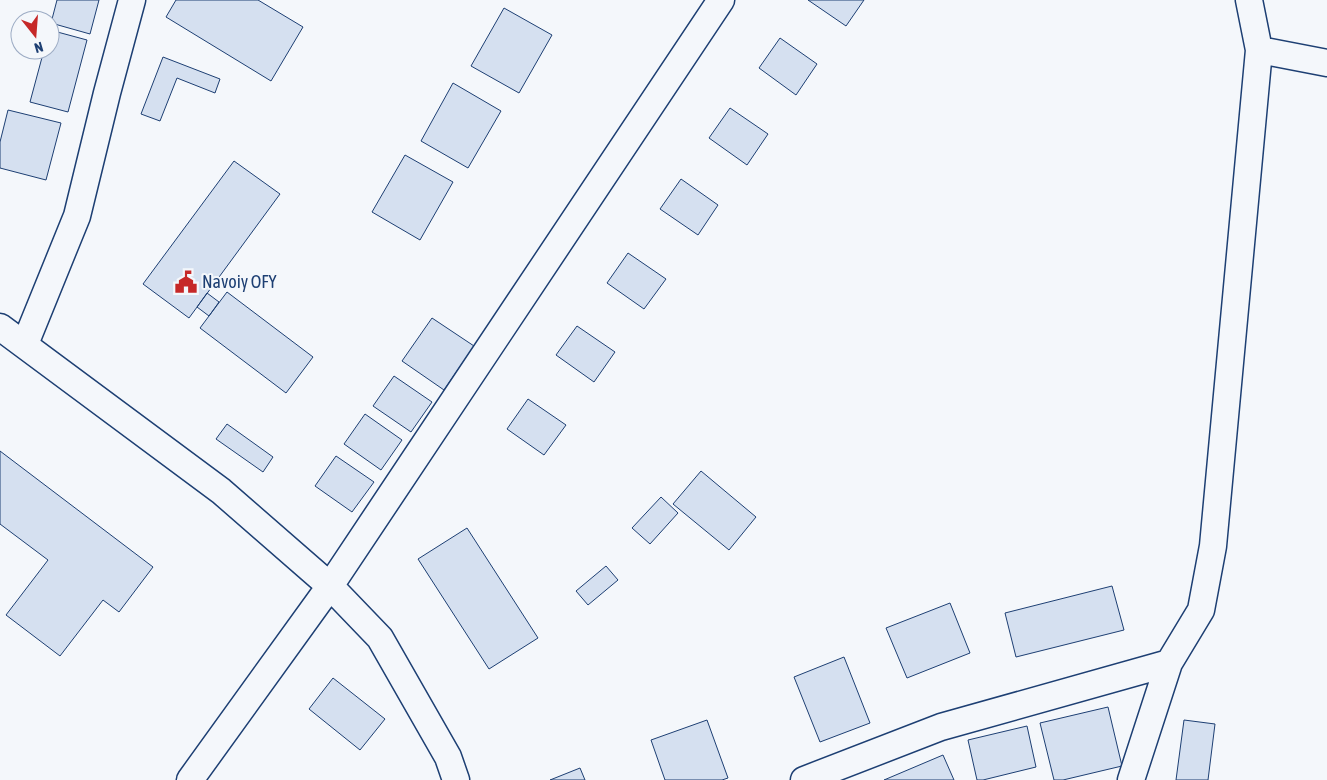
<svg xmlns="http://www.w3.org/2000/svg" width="1327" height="780" font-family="'Asap Condensed',sans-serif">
<rect width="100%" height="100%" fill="#f4f7fb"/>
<path fill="#d5e0f0" stroke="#1d3f73" d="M 57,0 L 99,0 L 90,34 L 51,23 Z
M 176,0 L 258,0 L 303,27 L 271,81 L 166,17 Z
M 808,0 L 864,0 L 846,26 Z
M 504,8 L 552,35 L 519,93 L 471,66 Z
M 50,30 L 87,40 L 68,112 L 30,102 L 44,50 L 50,50 Z
M 780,38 L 817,64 L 796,95 L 759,68 Z
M 163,57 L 220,79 L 215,93 L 177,78 L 160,121 L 141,114 Z
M 453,83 L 501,111 L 468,168 L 421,141 Z
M 730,108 L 768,134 L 747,165 L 709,138 Z
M 8,110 L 61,123 L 46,180 L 0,168 L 0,142 Z
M 405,155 L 453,182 L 420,240 L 372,212 Z
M 234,161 L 280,194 L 189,318 L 143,284 Z
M 681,179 L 718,205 L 698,235 L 660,209 Z
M 628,253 L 666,279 L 644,309 L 607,283 Z
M 227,292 L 313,357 L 286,393 L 200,328 Z
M 207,293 L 219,302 L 209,316 L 197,307 Z
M 432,318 L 474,346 L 444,390 L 402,361 Z
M 577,326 L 615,352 L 594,382 L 556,355 Z
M 394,376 L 432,402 L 411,432 L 373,406 Z
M 528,399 L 566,425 L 544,455 L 507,429 Z
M 365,414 L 402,440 L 381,470 L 344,444 Z
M 227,424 L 273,457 L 263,472 L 216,439 Z
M 0,451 L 153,567 L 119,612 L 103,600 L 60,656 L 6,615 L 48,560 L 0,524 Z
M 336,456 L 374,482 L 352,512 L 315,486 Z
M 701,471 L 756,517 L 729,550 L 673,504 Z
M 661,497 L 678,513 L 650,544 L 632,528 Z
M 467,528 L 538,638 L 489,669 L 418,559 Z
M 606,566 L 618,580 L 588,605 L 576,591 Z
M 1112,586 L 1124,630 L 1016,657 L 1005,613 Z
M 950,603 L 970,653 L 907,678 L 886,628 Z
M 844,657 L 870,723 L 820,742 L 794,677 Z
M 333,678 L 385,719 L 360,750 L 309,709 Z
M 1108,707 L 1122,766 L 1063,780 L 1054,780 L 1040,723 Z
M 707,720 L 728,778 L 722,780 L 665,780 L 651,740 Z
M 1184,720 L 1215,724 L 1208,780 L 1176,780 Z
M 1027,726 L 1036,767 L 983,780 L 977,780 L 968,740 Z
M 943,755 L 954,780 L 884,780 Z
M 580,768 L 585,780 L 550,780 Z"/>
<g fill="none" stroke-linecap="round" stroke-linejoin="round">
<defs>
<path id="minor" d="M 1259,50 L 1327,63
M 0,327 L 221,491 L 330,586 L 380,638 L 448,757 L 456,780
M 25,344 L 77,216 L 107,93 L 132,0
M 1169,663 L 1201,610 L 1213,546 L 1259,50 L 1249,0
M 190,780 L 330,586 L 721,0
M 804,780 L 941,727 L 1169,663 L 1131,780"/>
</defs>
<use href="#minor" stroke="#1d3f73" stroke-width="29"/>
<use href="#minor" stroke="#f4f7fb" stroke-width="26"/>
</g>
<defs>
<symbol id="civic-bare" viewBox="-9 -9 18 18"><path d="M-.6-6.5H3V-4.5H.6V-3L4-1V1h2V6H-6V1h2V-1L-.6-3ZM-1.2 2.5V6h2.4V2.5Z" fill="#c62828" stroke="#f4f7fb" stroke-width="2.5" paint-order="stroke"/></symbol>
</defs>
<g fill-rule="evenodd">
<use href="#civic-bare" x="170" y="266" width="32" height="32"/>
</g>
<g text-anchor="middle" stroke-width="4" stroke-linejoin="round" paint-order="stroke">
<g font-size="18" fill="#1d3f73" stroke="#f4f7fb" text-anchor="start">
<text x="202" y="288">Navoiy OFY</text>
</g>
</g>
<g transform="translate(35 35) rotate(163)"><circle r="24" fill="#f4f7fb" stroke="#9eadc5"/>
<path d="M0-4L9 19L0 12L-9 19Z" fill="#c62828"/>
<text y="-8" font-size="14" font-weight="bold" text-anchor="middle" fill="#1d3f73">N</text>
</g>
</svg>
